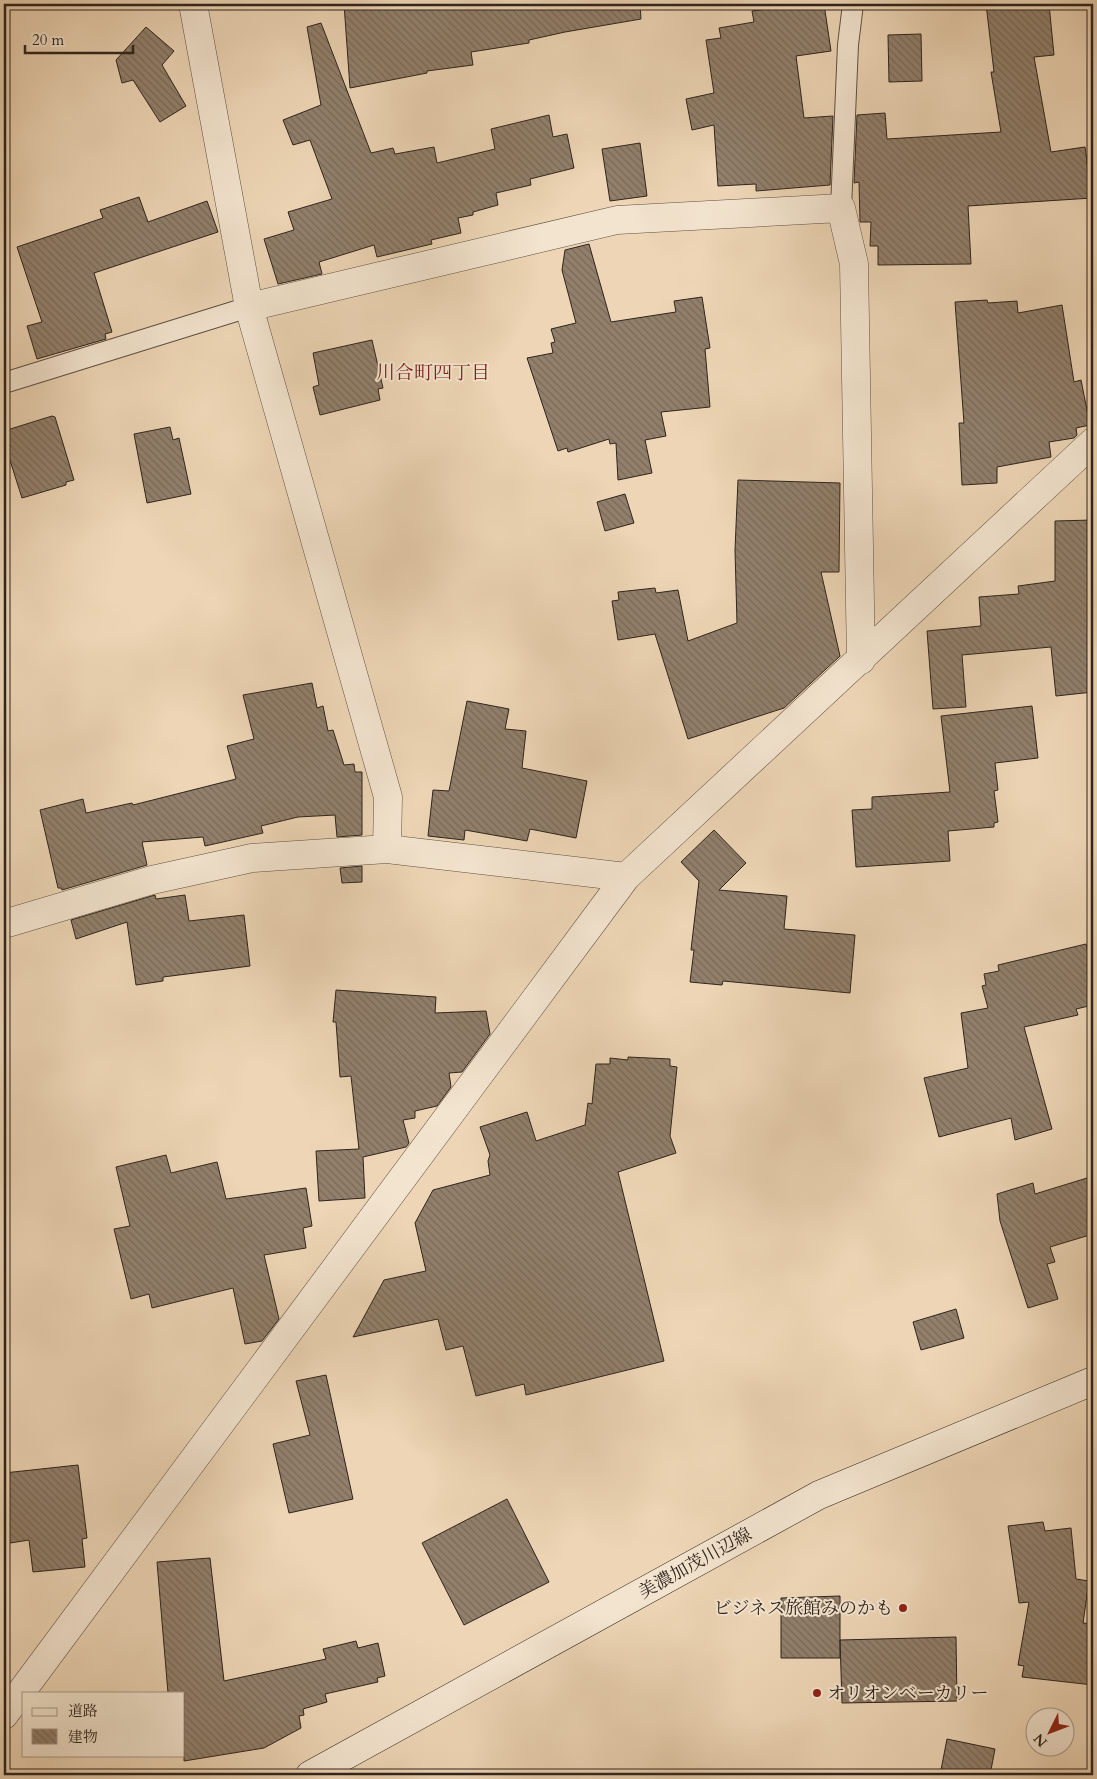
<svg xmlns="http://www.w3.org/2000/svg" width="1097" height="1779" font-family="Cardo,'Noto Serif JP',serif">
<defs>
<pattern id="building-back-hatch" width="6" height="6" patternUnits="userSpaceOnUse" patternTransform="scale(1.25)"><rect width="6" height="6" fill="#92806c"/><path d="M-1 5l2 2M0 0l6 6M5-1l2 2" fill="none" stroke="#786958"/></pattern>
</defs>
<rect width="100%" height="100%" fill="#edd5b5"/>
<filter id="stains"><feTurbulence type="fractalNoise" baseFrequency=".004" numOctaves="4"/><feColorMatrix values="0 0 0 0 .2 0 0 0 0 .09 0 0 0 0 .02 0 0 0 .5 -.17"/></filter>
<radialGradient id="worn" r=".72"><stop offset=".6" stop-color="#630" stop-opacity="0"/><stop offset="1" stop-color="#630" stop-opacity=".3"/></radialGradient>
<path fill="url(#building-back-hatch)" stroke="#2f241d" d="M 344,4 L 640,4 L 641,19 L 565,32 L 529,40 L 529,43 L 471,52 L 473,65 L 427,71 L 427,73 L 350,88 Z
M 803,4 L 824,4 L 831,51 L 796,56 L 804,118 L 833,116 L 830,185 L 756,191 L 756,184 L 718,186 L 714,125 L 692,130 L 686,99 L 714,93 L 706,40 L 721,38 L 719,28 L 754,22 L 752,11 Z
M 986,4 L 1049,4 L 1054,55 L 1034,57 L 1051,152 L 1085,147 L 1092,198 L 968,206 L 971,264 L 878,265 L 878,246 L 870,246 L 871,222 L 860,222 L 859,182 L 854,183 L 857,115 L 885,113 L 887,139 L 1001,132 L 991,72 L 994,72 Z
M 321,23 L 371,153 L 393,148 L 395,154 L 434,147 L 437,163 L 495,149 L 491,129 L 549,115 L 553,137 L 567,134 L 574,168 L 530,179 L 531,185 L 496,193 L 498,205 L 473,212 L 473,215 L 458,218 L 461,233 L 431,240 L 432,244 L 377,257 L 374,245 L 319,262 L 322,274 L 278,284 L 264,239 L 294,230 L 288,212 L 332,199 L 310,140 L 293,145 L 283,120 L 321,105 L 307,27 Z
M 146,27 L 174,51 L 162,65 L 186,106 L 160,122 L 133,80 L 122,83 L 116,60 Z
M 921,34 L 922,81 L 889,82 L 888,35 Z
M 640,143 L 647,196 L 610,201 L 602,149 Z
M 139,197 L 148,222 L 207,201 L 218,232 L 94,273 L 112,332 L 105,334 L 106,339 L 37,359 L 27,326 L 42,322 L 17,247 L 103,218 L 100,210 Z
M 589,244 L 611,322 L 676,312 L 674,301 L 702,297 L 710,348 L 705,349 L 710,407 L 661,412 L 666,436 L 645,440 L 652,473 L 618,480 L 616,443 L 610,444 L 609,439 L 568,452 L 567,448 L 558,451 L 527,358 L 553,353 L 551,343 L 555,342 L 551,329 L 576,323 L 562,270 L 565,250 Z
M 987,300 L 988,303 L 1017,301 L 1018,313 L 1062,305 L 1074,382 L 1081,380 L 1090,425 L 1076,428 L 1077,435 L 1074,438 L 1049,442 L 1051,457 L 997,467 L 997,483 L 962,485 L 959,423 L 964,423 L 955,302 Z
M 372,340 L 383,388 L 378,389 L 380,400 L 320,415 L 313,387 L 319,385 L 313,353 Z
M 52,416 L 55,417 L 74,480 L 66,482 L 66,485 L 22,498 L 6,448 L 10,447 L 7,430 Z
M 170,427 L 173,440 L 179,438 L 191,494 L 147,503 L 134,434 Z
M 738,480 L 840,483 L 839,572 L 821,572 L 840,656 L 784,708 L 688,739 L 655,634 L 618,640 L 612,601 L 619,600 L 618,592 L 655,588 L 656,593 L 678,590 L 688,641 L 737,623 L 735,550 Z
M 625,494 L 634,523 L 605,531 L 597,502 Z
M 1093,520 L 1093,692 L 1056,696 L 1051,647 L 962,655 L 966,707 L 933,709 L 927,631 L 981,626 L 979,597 L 1019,594 L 1018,586 L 1055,581 L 1055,521 Z
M 312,683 L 317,708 L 323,706 L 328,731 L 333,730 L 344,765 L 354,764 L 355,772 L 362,772 L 362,835 L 337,837 L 335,815 L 298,817 L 261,826 L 263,833 L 205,846 L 203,837 L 142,842 L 147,865 L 62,890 L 61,888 L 58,888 L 40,810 L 83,799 L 86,813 L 132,803 L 133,805 L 236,779 L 227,746 L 254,739 L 243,695 Z
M 467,701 L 509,709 L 505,729 L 526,731 L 522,768 L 587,781 L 576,838 L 530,829 L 527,841 L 465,830 L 464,840 L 428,836 L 433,790 L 449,791 Z
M 1032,706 L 1038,758 L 995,763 L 998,790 L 994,791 L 998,822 L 994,823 L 994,827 L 948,831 L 950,861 L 856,867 L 852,810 L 872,809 L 872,797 L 950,792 L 941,716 Z
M 714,830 L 746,863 L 719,890 L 787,896 L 784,929 L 855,935 L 850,993 L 723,981 L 722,985 L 690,982 L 694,950 L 691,950 L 699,881 L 681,862 Z
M 362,866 L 362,882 L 342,883 L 340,868 Z
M 155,895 L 156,899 L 185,895 L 189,921 L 244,915 L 250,966 L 163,977 L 163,981 L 136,985 L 127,922 L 76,939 L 71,920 Z
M 1086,944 L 1093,975 L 1093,1005 L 1076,1009 L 1078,1015 L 1024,1027 L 1052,1129 L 1015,1140 L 1011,1118 L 939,1137 L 924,1078 L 968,1068 L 961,1013 L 988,1008 L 982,986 L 986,985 L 984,974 L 999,971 L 998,965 Z
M 336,990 L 436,997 L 435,1013 L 486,1011 L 490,1034 L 462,1072 L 449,1073 L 451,1087 L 437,1106 L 415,1111 L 415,1118 L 403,1120 L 409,1143 L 406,1147 L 363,1157 L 365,1198 L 319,1201 L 316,1151 L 359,1149 L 351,1076 L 340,1077 L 336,1022 L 333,1022 Z
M 628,1057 L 670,1059 L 670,1066 L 677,1067 L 670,1136 L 676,1153 L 618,1172 L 664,1361 L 526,1395 L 524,1384 L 476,1396 L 463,1346 L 446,1350 L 438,1319 L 353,1337 L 384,1280 L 426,1271 L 415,1223 L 433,1190 L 490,1175 L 488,1161 L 490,1155 L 480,1127 L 527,1112 L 536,1141 L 585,1125 L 588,1103 L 592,1104 L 596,1064 L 610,1064 L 610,1058 L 628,1060 Z
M 166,1155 L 171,1173 L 217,1162 L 226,1199 L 306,1188 L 312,1226 L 303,1228 L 306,1248 L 264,1255 L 279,1319 L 262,1341 L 245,1344 L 233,1288 L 152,1308 L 149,1294 L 131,1299 L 114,1229 L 130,1226 L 116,1167 Z
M 1087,1178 L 1093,1199 L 1093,1234 L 1050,1247 L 1055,1262 L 1047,1264 L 1058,1299 L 1028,1308 L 1000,1221 L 997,1194 L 1033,1183 L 1035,1194 Z
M 956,1309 L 964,1338 L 921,1350 L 913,1322 Z
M 326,1375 L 353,1499 L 289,1513 L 273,1444 L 310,1435 L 296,1381 Z
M 78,1465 L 87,1538 L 82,1539 L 85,1567 L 33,1572 L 29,1540 L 4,1544 L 4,1473 Z
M 507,1499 L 549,1582 L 464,1625 L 422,1543 Z
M 1043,1522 L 1045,1531 L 1071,1528 L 1076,1579 L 1089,1581 L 1083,1623 L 1093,1624 L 1093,1685 L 1022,1677 L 1024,1666 L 1018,1665 L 1029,1602 L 1019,1603 L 1008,1526 Z
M 210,1558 L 224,1681 L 326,1659 L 323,1649 L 356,1641 L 358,1648 L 378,1643 L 385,1676 L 377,1678 L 378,1682 L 325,1694 L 327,1702 L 303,1709 L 304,1715 L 299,1716 L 301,1728 L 264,1748 L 184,1761 L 184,1693 L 168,1693 L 157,1562 Z
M 840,1596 L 840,1658 L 781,1658 L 781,1598 Z
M 956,1637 L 957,1701 L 842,1703 L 840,1640 Z
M 947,1739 L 995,1749 L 990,1775 L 940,1775 Z"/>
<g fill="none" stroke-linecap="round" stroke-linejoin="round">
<defs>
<path id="service" d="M 841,208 L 848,45 L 853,4
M 4,383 L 249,307"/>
<path id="minor" d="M 193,4 L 249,307 L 388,797 L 387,849
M 249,307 L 617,220 L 841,208 L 854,264 L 861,660
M 4,924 L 152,880 L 252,858 L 387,849 L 626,877
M 4,1715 L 626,877 L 1093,442"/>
<path id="secondary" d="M 310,1775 L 819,1495 L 1093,1381"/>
</defs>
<use href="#service" stroke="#5e5043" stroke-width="22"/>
<use href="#minor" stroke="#5e5043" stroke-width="29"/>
<use href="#secondary" stroke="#2f241d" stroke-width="29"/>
<use href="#service" stroke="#f3e4cf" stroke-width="20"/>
<use href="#minor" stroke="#f3e4cf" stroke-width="28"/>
<use href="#secondary" stroke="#f3e4cf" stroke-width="28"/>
</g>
<g fill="#8f2418" stroke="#f3e4cf" stroke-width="2">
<circle cx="903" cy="1608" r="5"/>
<circle cx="817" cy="1693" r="5"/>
</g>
<g text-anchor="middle" stroke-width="4" stroke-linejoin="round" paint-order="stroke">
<g font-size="18" fill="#2f241d" stroke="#f3e4cf">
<text transform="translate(695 1563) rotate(-29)" y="6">美濃加茂川辺線</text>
</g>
<g font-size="18" fill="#2f241d" stroke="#f3e4cf" text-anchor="end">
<text x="893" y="1614">ビジネス旅館みのかも</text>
<text x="827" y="1699" text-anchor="start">オリオンベーカリー</text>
</g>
<g font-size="19" fill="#7a1f14" stroke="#f3e4cf">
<text x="433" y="379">川合町四丁目</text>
</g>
</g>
<rect width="1097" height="1779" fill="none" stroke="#edd5b5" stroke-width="20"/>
<rect x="5" y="5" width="1087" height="1769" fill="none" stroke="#2f241d" stroke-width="2.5"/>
<rect x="10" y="10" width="1077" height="1759" fill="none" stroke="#2f241d"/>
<rect x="22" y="1692" width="162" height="65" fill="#f3e4cf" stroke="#a59788"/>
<rect x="32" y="1708" width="25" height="8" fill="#f3e4cf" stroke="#a59788"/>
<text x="68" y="1716" font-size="15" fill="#2f241d">道路</text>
<rect x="32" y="1729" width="25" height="15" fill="url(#building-back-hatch)" stroke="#a59788"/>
<text x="68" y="1742" font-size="15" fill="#2f241d">建物</text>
<g transform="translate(1050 1732) rotate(228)"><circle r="24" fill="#f3e4cf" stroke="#a59788"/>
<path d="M0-4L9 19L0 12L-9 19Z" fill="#8f2418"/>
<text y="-8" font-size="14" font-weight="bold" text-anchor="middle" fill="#2f241d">N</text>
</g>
<path d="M25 45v8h108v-8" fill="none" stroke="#2f241d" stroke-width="2.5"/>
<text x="32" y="45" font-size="15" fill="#2f241d" stroke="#f3e4cf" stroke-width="4" paint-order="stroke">20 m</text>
<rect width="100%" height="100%" filter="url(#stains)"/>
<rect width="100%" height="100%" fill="url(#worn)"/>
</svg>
